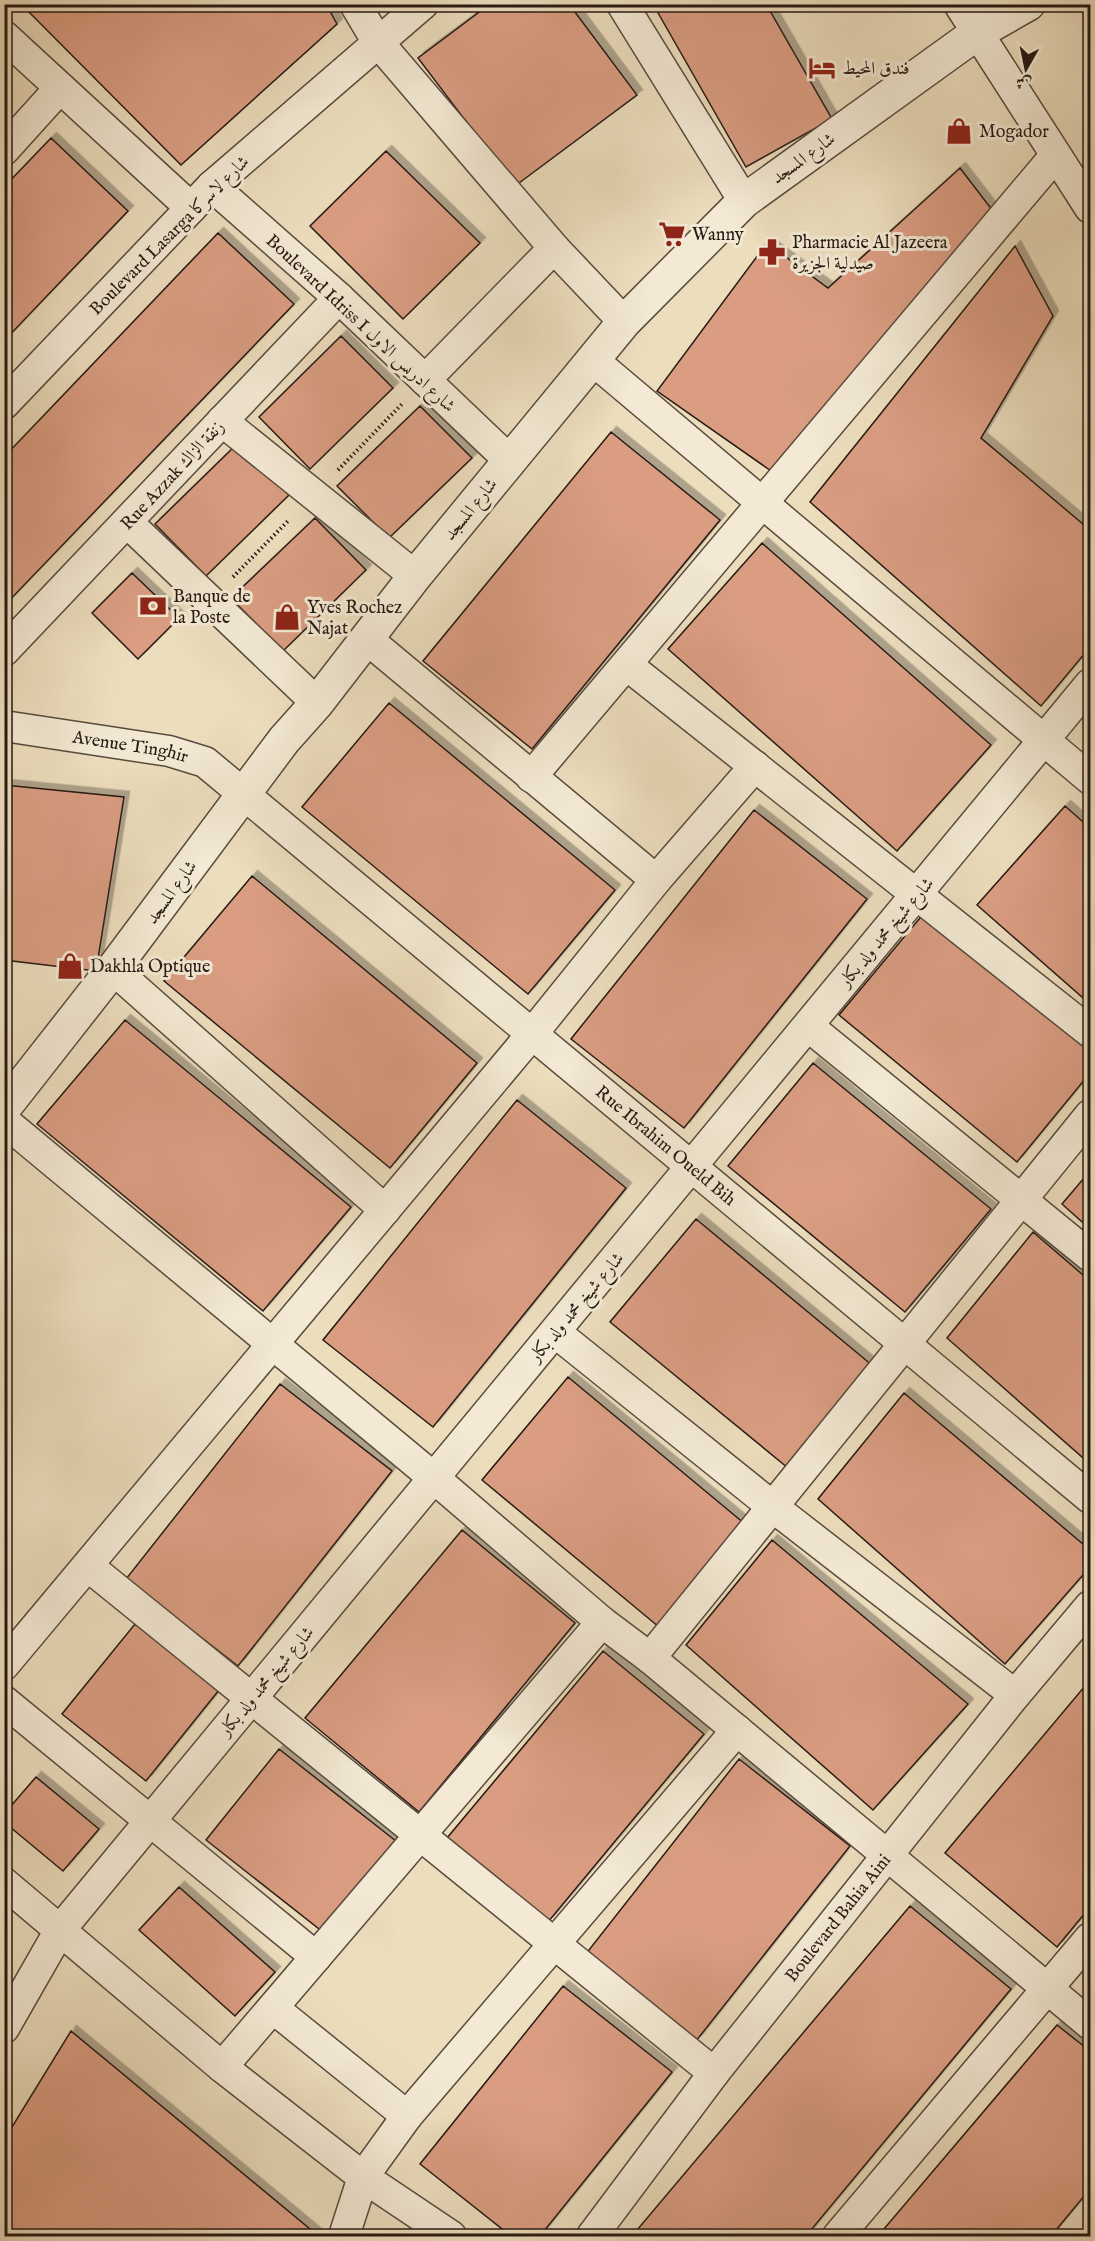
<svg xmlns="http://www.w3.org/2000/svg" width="1095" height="2241" font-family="'IM FELL English',Amiri,serif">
<defs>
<filter id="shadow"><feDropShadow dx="5.5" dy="-5.5" stdDeviation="0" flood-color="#0004"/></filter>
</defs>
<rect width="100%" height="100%" fill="#ecddbd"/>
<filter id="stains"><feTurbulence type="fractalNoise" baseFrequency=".00333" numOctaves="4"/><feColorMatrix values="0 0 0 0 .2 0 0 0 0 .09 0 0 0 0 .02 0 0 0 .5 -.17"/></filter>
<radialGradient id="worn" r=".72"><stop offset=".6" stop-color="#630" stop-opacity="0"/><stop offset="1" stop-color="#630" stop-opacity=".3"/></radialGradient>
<path fill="#da9d82" stroke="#271a14" stroke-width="1.5" filter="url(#shadow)" d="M 21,4 L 326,4 L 337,24 L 181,165 Z
M 490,4 L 569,4 L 637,95 L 515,186 L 418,58 Z
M 653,4 L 766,4 L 832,119 L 746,167 Z
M 51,138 L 128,211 L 4,341 L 4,187 Z
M 386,151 L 480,243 L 403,319 L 310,226 Z
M 960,168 L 996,215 L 774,473 L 657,391 L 767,243 L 828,288 Z
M 218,233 L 294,304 L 4,606 L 4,457 Z
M 1015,246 L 1053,316 L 981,438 L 1090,530 L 1090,647 L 1041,706 L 810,502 Z
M 341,336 L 393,388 L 310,469 L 259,417 Z
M 420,406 L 472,458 L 389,538 L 337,486 Z
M 611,432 L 720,520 L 532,749 L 423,661 Z
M 238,443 L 289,495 L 206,576 L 155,524 Z
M 315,518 L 366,570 L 283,651 L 231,598 Z
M 762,543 L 991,745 L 897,851 L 668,649 Z
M 132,573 L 179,618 L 138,659 L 92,613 Z
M 389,703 L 615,890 L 528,994 L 302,807 Z
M 4,785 L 124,797 L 96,971 L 4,960 Z
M 1065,806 L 1090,828 L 1090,1004 L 977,905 Z
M 754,810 L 867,899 L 684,1128 L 571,1039 Z
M 252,876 L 477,1063 L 390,1168 L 164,981 Z
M 925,912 L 1090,1049 L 1090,1073 L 1017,1162 L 839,1015 Z
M 125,1020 L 351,1207 L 263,1311 L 37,1124 Z
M 813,1063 L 991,1209 L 905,1312 L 728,1166 Z
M 517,1100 L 626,1188 L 433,1427 L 323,1340 Z
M 1090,1171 L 1090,1229 L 1062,1204 Z
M 696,1219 L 873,1366 L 788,1468 L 610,1322 Z
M 1033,1232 L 1090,1281 L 1090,1464 L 947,1338 Z
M 568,1377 L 745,1524 L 659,1627 L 482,1480 Z
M 280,1384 L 392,1471 L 238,1666 L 126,1579 Z
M 904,1393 L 1090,1550 L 1090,1567 L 1005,1664 L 818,1499 Z
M 462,1530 L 575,1623 L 419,1812 L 305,1718 Z
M 772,1540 L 968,1704 L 873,1810 L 686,1645 Z
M 135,1624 L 219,1690 L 146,1781 L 62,1714 Z
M 603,1651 L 704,1734 L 548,1922 L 447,1838 Z
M 1090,1680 L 1090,1907 L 1057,1947 L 945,1853 Z
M 279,1749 L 401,1845 L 328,1936 L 206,1840 Z
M 739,1759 L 850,1846 L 696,2041 L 585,1955 Z
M 36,1777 L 99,1829 L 63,1871 L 4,1822 L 4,1814 Z
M 179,1887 L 275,1972 L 235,2016 L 139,1930 Z
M 910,1906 L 1011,1989 L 806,2236 L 632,2236 Z
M 563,1986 L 672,2072 L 540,2236 L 511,2236 L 420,2164 Z
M 1057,2025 L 1090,2051 L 1090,2189 L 1051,2236 L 878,2236 Z
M 71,2031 L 316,2234 L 315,2236 L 4,2236 L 4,2140 Z"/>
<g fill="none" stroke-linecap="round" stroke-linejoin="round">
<defs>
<g id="minor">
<path d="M 355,4 L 377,41 L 554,248 L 624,322"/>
<path d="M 622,4 L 744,201"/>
<path d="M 959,4 L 1090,208"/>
<path d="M 4,36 L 191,208"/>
<path d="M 4,150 L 60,88"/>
<path d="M 212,186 L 339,298 L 509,460"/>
<path d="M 594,361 L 1090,779"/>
<path d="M 425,380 L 554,248"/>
<path d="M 4,404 L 212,186 L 423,4"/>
<path d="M 222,421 L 415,576"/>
<path d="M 127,522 L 317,703"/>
<path d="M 367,639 L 656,880"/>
<path d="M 4,651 L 339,298"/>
<path d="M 627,665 L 1090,1032"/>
<path id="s1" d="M 4,726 L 169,751 L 205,762 L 1090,1498"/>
<path d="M 531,777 L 1055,156"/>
<path d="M 113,969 L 385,1210"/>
<path d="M 808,1026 L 1090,1256"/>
<path d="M 4,1121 L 434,1478 L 602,1622 L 650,1658 L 1090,2024"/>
<path d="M 555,1332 L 773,1507 L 1015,1695"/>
<path d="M 88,1566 L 714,2073"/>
<path d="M 650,1658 L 1090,1115"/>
<path d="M 4,1665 L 532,1034 L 656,880 L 755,766"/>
<path d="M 4,1701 L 316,1957"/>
<path d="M 4,1883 L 222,2067 L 363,2177 L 451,2236"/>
<path d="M 273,2008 L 407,2116"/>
<path d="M 4,2028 L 60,1930 L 1090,684"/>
<path d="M 222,2067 L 602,1622"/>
<path d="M 344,2236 L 363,2177 L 407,2116 L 737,1730"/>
<path id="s2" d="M 592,2236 L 714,2073 L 1015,1695 L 1090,1606"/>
<path d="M 838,2236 L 1090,1938"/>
</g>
<path id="tertiary" d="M 4,1108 L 113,969 L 284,740 L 317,703 L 415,576 L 624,322 L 744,201 L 977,33 L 1028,4"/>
</defs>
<use href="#minor" stroke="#584b3e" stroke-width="33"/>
<use href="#tertiary" stroke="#584b3e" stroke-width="36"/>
<path stroke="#271a14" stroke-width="4" stroke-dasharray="1.5 3" stroke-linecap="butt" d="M 338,470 L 402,404
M 233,577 L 289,520"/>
<use href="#minor" stroke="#f3e9d4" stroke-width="30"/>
<use href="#tertiary" stroke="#f3e9d4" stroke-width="33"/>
</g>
<defs>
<symbol id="hotel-bare" viewBox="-9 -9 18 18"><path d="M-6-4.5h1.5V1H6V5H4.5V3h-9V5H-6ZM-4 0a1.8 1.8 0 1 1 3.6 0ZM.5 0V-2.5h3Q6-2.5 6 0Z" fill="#8f2418" stroke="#f3e9d4" stroke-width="2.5" paint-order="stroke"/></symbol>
<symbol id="shop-bare" viewBox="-9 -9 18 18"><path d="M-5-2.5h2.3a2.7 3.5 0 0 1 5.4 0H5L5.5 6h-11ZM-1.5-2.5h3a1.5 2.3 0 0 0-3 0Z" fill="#8f2418" stroke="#f3e9d4" stroke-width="2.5" paint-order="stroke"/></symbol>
<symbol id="supermarket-bare" viewBox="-9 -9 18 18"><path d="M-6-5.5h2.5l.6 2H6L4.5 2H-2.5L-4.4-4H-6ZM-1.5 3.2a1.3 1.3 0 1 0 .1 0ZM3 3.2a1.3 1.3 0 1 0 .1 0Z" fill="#8f2418" stroke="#f3e9d4" stroke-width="2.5" paint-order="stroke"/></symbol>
<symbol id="pharmacy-bare" viewBox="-9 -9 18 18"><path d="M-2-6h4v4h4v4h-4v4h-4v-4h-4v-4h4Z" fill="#8f2418" stroke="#f3e9d4" stroke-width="2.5" paint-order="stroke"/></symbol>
<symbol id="bank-bare" viewBox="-9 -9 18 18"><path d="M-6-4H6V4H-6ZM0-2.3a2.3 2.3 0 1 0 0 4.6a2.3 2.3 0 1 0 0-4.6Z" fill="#8f2418" stroke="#f3e9d4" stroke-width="2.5" paint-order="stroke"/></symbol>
</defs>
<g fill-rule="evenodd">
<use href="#hotel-bare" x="803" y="49" width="38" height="38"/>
<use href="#shop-bare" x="940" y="112" width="38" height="38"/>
<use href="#supermarket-bare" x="653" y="215" width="38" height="38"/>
<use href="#pharmacy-bare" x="753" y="233" width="38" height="38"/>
<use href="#bank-bare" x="134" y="587" width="38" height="38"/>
<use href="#shop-bare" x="268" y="598" width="38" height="38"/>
<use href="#shop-bare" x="51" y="947" width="38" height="38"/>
</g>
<g text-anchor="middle" stroke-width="6" stroke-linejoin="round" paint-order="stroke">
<g font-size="18" fill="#271a14" stroke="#f3e9d4" text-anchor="start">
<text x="842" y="74">فندق المحيط</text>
<text x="979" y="137">Mogador</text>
<text x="692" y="240">Wanny</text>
<text x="792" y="248">Pharmacie Al Jazeera<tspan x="792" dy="21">صيدلية الجزيرة</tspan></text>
<text x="173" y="602">Banque de<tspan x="173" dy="21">la Poste</tspan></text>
<text x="307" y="613">Yves Rochez<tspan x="307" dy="21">Najat</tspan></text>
<text x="90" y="972">Dakhla Optique</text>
</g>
<g font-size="18" fill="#271a14" stroke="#f3e9d4">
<text transform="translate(803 158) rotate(-36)" y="6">شارع المسجد</text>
<text transform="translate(169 235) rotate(-45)" y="6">Boulevard Lasarga شارع لاسركا</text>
<text transform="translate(361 323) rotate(43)" y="6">Boulevard Idriss I شارع ادريس الاول</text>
<text transform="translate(172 475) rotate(-47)" y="6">Rue Azzak زنقة الزاك</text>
<text transform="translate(470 509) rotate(-51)" y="6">شارع المسجد</text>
<text dy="6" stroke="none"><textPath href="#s1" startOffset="128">Avenue Tinghir</textPath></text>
<text transform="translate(171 892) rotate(-54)" y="6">شارع المسجد</text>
<text transform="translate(886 932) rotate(-50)" y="6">شارع شيخ محمد ولد بكار</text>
<text dy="6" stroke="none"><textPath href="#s1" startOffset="804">Rue Ibrahim Oueld Bih</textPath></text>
<text transform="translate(576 1307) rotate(-50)" y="6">شارع شيخ محمد ولد بكار</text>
<text transform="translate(266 1681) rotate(-50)" y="6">شارع شيخ محمد ولد بكار</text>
<text dy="6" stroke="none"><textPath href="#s2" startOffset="402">Boulevard Bahia Aini</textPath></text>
</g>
</g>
<rect width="1095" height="2241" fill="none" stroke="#ecddbd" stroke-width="24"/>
<rect x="6" y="6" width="1083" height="2229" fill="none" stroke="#271a14" stroke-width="3"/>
<rect x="12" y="12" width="1071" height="2217" fill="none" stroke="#271a14" stroke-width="1.5"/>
<g transform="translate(1026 69) rotate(189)" stroke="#f3e9d4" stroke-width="4.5" paint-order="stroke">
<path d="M0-4.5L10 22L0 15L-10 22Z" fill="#271a14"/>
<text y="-9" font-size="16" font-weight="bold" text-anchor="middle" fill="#271a14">ش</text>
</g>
<rect width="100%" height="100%" filter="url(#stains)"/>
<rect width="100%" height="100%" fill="url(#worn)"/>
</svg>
